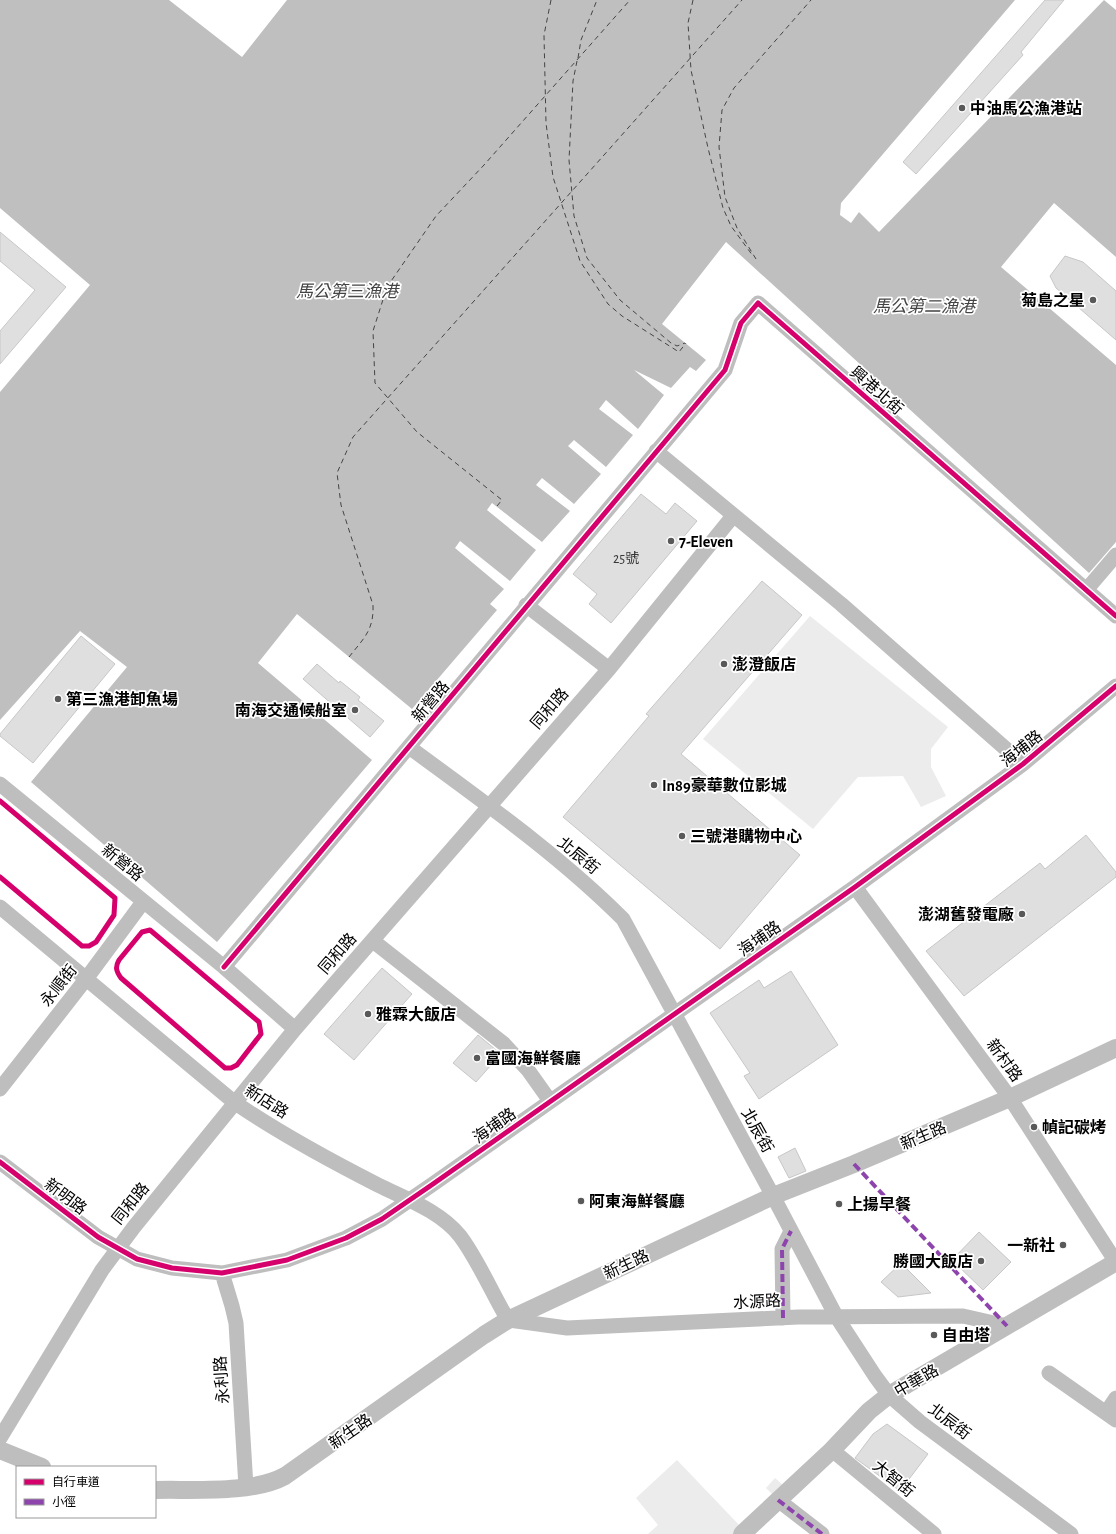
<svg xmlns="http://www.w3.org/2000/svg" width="1116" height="1534" font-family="'Alegreya Sans','Noto Sans TC',sans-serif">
<rect width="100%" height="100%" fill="#fff"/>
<path fill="#ececec" d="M 810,616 L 948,727 L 931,749 L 931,767 L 946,796 L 921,807 L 903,776 L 858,777 L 813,829 L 703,739 Z
M 677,1460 L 742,1528 L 735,1534 L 648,1534 L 658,1525 L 636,1498 Z
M 775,1478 L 785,1487 L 775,1497 L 766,1488 Z"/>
<path fill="#bfbfbf" d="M 0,0 L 169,0 L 242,57 L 287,0 L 1015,0 L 841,203 L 840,215 L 851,223 L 859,212 L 879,232 L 1104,0 L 1116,10 L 1116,257 L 1054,203 L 1001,267 L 1116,365 L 1116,542 L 1089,573 L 726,242 L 662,324 L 706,360 L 696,371 L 690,367 L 671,388 L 634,370 L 664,395 L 638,429 L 606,400 L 599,409 L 633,435 L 606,467 L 574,440 L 568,446 L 601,474 L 574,504 L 542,478 L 536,485 L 570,511 L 542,542 L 492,503 L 487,510 L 536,550 L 510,581 L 460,541 L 455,548 L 504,589 L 490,604 L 497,610 L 412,709 L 297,614 L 258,663 L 372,760 L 217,942 L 31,782 L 127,667 L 80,631 L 0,720 L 0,392 L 90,285 L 0,208 Z"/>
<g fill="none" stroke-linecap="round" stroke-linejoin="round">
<path stroke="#444" stroke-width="1" stroke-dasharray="5 4" stroke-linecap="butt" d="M 551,0 L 544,35 L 546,123 L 553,177 L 580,261 L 608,304 L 622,316 L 679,352 L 686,343
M 693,0 L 688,23 L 691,70 L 708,148 L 723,208 L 731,226 L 753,256
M 578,58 L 581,40 L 597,0
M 577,61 L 573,81 L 569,160 L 574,216 L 587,258 L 620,300 L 671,343 L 677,346 L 685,343
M 756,259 L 737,228 L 725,197 L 719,147 L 722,110 L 734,88 L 811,0
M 497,506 L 502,500 L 417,432 L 375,383 L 373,331 L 387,287 L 436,216 L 484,165 L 630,0
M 349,657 C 364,638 374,630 373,605 L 341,505 L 337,473 L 353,437 L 742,0"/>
</g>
<path fill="#dfdfdf" stroke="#c7c7c7" d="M 1045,0 L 1064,0 L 1021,52 L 1023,55 L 916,174 L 903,162 Z
M 0,232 L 66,287 L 0,364 L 0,331 L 35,290 L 0,261 Z
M 1065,256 L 1083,262 L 1116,291 L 1116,340 L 1056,288 L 1050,276 Z
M 641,494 L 666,514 L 675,503 L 697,521 L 611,623 L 589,604 L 597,594 L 573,574 Z
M 762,581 L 802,615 L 681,754 L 800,855 L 720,949 L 563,817 L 649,716 L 646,714 Z
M 81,636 L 115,664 L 33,763 L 0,736 L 0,734 Z
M 317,664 L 339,683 L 340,681 L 360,697 L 358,700 L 384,721 L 370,737 L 303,679 Z
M 1086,835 L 1116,872 L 1116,877 L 964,996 L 926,951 L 1040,863 L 1045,869 Z
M 382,968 L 412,994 L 354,1060 L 324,1034 Z
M 791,971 L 838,1045 L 759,1099 L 744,1076 L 750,1073 L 710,1013 L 759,980 L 764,988 Z
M 478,1035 L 501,1054 L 476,1082 L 453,1063 Z
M 795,1148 L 806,1171 L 789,1178 L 778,1157 Z
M 979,1232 L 1011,1262 L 983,1290 L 952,1260 Z
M 901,1263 L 931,1293 L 898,1297 L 881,1282 Z
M 887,1424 L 928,1454 L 900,1491 L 855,1458 L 873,1434 Z"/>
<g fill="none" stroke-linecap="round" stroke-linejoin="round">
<path stroke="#bebebe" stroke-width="15" d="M 656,451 L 841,604 L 1023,764
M 1087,589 L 1116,555
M 526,605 L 609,669
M 409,747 C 482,801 558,854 623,919 L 773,1196 L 836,1316 L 875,1376 L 889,1395 L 920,1422 L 1071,1534
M 0,784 L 224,967 L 295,1029
M 855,887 L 1010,1098 L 1116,1262
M 0,907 L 234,1102 C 279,1133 329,1160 378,1185 C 406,1199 440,1211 460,1236 C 477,1258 493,1295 508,1320 L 567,1328 L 798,1317 L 963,1316 L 1007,1326
M 373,941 L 504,1044 L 528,1070 L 550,1101
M 224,967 L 725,370 L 741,323 L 758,303 L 1116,616
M 0,1089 L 86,979 L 143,902
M 0,1162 L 98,1237 L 137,1259 L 172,1268 L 222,1273 L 287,1260 L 346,1238 L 382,1219 L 433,1184 L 855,887 L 1023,764 L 1116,686
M 222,1273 L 232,1306 L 236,1323 L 246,1487
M 783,1318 L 782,1249 L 791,1231
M 1049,1373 L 1116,1420
M 1106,1413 L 1116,1398
M 0,1438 L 102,1270 L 134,1227 L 295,1029 L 609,669 L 733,516
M 832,1450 L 934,1534
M 778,1500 L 822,1534"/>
<path stroke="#bebebe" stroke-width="18" d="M 0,1450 L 42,1467
M 155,1490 C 193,1489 252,1494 285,1476 L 484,1335 L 508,1320 L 773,1196 L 854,1164 L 1010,1098 L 1116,1048
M 742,1534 L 832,1450 L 869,1411 L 889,1395 L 1116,1262"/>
<path stroke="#8e44ad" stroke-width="4" stroke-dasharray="8 4" stroke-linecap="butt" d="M 854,1164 L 1007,1326
M 783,1318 L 782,1249 L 791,1231
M 778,1500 L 822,1534"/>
<defs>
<path id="cycleway" d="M 0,801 L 115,898 L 114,915 L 96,942 L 89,946 L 82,946 L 0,877
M 150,930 L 259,1022 L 261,1034 L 237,1065 L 231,1068 L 225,1068 L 121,978 C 116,971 115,967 119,960 L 142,932 Z
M 224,967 L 725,370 L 741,323 L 758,303 L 1116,616
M 0,1162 L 98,1237 L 137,1259 L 172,1268 L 222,1273 L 287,1260 L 346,1238 L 382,1219 L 433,1184 L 855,887 L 1023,764 L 1116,686"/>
</defs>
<use href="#cycleway" stroke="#fff" stroke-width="8"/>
<use href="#cycleway" stroke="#d6006c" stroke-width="5"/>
</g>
<g fill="#595959" stroke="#fff" stroke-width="1.5">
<circle cx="962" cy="108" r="4"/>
<circle cx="1093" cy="300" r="4"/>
<circle cx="671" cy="541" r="4"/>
<circle cx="724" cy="664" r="4"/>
<circle cx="58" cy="699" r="4"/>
<circle cx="355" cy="710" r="4"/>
<circle cx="654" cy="785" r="4"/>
<circle cx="682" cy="836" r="4"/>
<circle cx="1022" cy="914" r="4"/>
<circle cx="368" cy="1014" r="4"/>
<circle cx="477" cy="1058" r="4"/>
<circle cx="1034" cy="1127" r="4"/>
<circle cx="581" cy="1201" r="4"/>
<circle cx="839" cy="1204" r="4"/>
<circle cx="1063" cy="1245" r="4"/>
<circle cx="981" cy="1261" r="4"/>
<circle cx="934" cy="1335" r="4"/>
</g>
<g text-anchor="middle" stroke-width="3.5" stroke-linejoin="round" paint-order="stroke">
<g font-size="14" fill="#383838">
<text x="626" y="563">25號</text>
</g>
<g font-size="16" font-weight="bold" fill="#000" stroke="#fff" text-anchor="start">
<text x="970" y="114">中油馬公漁港站</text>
<text x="1085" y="306" text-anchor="end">菊島之星</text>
<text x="679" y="547">7-Eleven</text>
<text x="732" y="670">澎澄飯店</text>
<text x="66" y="705">第三漁港卸魚場</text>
<text x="347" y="716" text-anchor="end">南海交通候船室</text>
<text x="662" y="791">In89豪華數位影城</text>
<text x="690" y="842">三號港購物中心</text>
<text x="1014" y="920" text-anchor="end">澎湖舊發電廠</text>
<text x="376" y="1020">雅霖大飯店</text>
<text x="485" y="1064">富國海鮮餐廳</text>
<text x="1042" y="1133">幀記碳烤</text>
<text x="589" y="1207">阿東海鮮餐廳</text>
<text x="847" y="1210">上揚早餐</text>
<text x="1055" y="1251" text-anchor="end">一新社</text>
<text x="973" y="1267" text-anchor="end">勝國大飯店</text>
<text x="942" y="1341">自由塔</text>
</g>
<g font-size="16" fill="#000" stroke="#fff">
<text transform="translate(877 390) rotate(41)" y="6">興港北街</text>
<text transform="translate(430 701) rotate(-50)" y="6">新營路</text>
<text transform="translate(549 708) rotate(-49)" y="6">同和路</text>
<text transform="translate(1021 748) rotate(-38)" y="6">海埔路</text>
<text transform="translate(579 855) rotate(39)" y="6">北辰街</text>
<text transform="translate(123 862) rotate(39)" y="6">新營路</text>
<text transform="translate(759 938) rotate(-35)" y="6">海埔路</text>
<text transform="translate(337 953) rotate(-49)" y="6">同和路</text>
<text transform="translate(58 985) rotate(-52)" y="6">永順街</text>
<text transform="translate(1005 1060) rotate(54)" y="6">新村路</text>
<text transform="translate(267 1101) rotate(32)" y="6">新店路</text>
<text transform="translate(494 1125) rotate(-35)" y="6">海埔路</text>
<text transform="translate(758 1130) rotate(61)" y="6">北辰街</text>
<text transform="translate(923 1135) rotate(-23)" y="6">新生路</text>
<text transform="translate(66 1196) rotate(37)" y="6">新明路</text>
<text transform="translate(130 1203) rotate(-51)" y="6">同和路</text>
<text transform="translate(626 1264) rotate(-25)" y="6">新生路</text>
<text transform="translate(757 1301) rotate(-3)" y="6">水源路</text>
<text transform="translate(221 1380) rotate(-94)" y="6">永利路</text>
<text transform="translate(916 1380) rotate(-30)" y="6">中華路</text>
<text transform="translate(950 1421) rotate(37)" y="6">北辰街</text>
<text transform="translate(350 1431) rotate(-35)" y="6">新生路</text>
<text transform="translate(894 1478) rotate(39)" y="6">大智街</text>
</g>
<g font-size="17" font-style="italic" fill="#444" stroke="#fff">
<text x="347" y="297">馬公第三漁港</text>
<text x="924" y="312">馬公第二漁港</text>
</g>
</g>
<rect x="16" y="1466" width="140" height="52" fill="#ffffff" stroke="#999999"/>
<rect x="24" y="1479" width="20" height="6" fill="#d6006c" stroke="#999999"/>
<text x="52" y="1486" font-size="12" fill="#000000">自行車道</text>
<rect x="24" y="1499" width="20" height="6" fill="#8e44ad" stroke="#999999"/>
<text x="52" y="1506" font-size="12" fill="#000000">小徑</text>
</svg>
